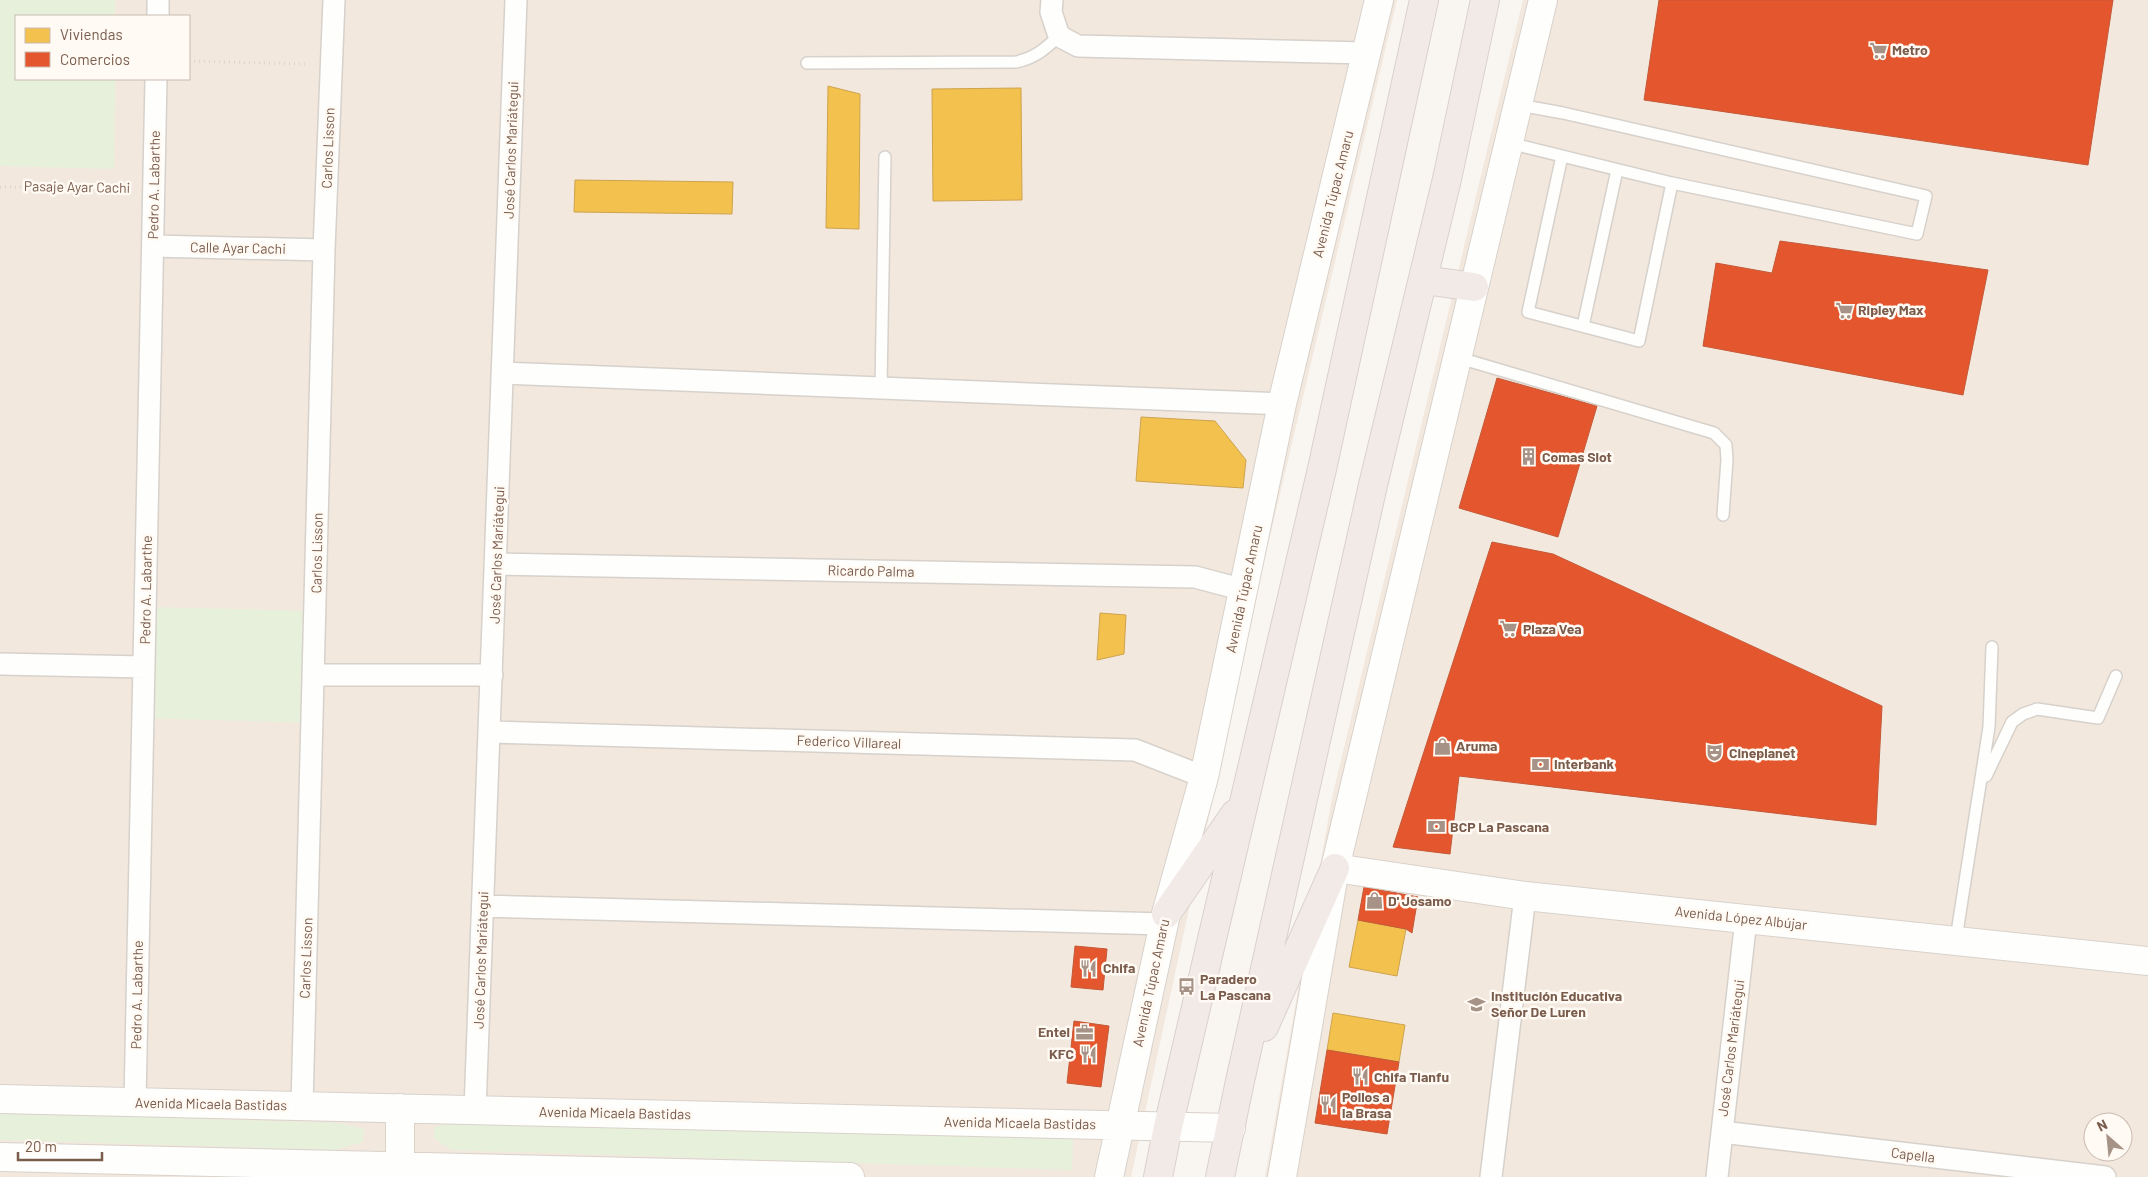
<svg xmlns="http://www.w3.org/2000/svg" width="2148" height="1177" font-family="Barlow,sans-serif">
<rect width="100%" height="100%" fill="#f9f5f0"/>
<path fill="#f2e8de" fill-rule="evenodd" d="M 0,0 L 1397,0 L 1266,553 L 1131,1177 L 0,1177 ZM 16,16 L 189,16 L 189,79 L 16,79 Z
M 1523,0 L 2148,0 L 2148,1177 L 1265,1177 L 1332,798 ZM 2093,1122 L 2123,1122 L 2123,1152 L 2093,1152 Z"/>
<path fill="#e7f0db" d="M 0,0 L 115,0 L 115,16 L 16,16 L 16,79 L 115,79 L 114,169 L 0,166 Z
M 146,607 L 316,611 L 312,723 L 143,718 Z
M 0,1113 L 339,1123 L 364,1129 L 363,1142 L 336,1150 L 0,1140 Z
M 456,1122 L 1073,1139 L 1072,1170 L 451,1150 L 434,1138 L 434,1127 Z"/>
<path fill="#f2c14e" stroke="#cea34e" d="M 828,86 L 860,94 L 859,229 L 826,228 Z
M 1021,88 L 1022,200 L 933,201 L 932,89 Z
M 575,180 L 733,182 L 732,214 L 574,212 Z
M 1141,417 L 1215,421 L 1246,460 L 1243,488 L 1136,481 Z
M 1100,613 L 1126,615 L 1124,654 L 1097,660 Z
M 1358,920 L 1406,929 L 1397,976 L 1349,967 Z
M 1333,1013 L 1405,1025 L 1399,1062 L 1327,1050 Z"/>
<path fill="#e4572e" stroke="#c45837" d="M 1659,0 L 2113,0 L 2088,165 L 1644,100 Z
M 1780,241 L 1988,270 L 1963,395 L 1703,346 L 1716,263 L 1772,273 Z
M 1497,378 L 1597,406 L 1558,537 L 1459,508 Z
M 1492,542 L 1553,554 L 1882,706 L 1876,825 L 1459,776 L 1450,854 L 1393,847 Z
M 1364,887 L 1418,897 L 1412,933 L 1406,929 L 1358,920 Z
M 1075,946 L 1107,949 L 1103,990 L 1071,987 Z
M 1074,1021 L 1109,1026 L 1101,1087 L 1067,1083 Z
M 1327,1050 L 1399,1062 L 1392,1104 L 1320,1092 Z
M 1320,1092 L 1392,1104 L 1387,1134 L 1315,1123 Z"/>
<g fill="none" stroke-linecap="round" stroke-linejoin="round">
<defs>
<path id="lane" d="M 807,63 L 1016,62 C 1035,58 1045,49 1059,36
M 1509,143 L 1672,183 L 1917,234 L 1926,196 L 1563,113 L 1519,105
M 1562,156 L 1528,312 L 1639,341 L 1672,183
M 1583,326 L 1617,170
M 1456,357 L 1714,433 L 1726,445 L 1727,460 L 1723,515
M 881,388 L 885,157
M 1986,776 L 2012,722 L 2023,714 L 2037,709 L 2098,718 L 2116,676
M 1956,939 L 1989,727 L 1992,647"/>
<path id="street" d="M 1052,0 L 1051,12 L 1059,36 L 1078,46 L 1367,53
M 158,16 L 158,0
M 153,246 L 324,250
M 504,373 L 1282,404
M 496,564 L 1195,577 L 1244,590
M 0,664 L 144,667
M 314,675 L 492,675
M 490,732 L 1135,750 L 1204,777
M 483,906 L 1164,924
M 135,1102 L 156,79
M 302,1106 L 324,250 L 334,0
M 475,1110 L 516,0
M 1722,1132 L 2105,1177
M 1491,1177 L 1525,896
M 1717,1177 L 1746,919"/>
<path id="secondary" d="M 1335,868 L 1525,896 L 2148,961
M 0,1099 L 1231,1128
M 0,1157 L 850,1177
M 400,1177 L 400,1108
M 1109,1177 L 1166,914 L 1204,777 L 1282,404 L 1379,0
M 1282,1177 L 1335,868 L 1543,0"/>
<path id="highway" d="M 1424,280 L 1474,287
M 1166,914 L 1235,814
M 1264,1027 L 1335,868
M 1158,1177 L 1168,1127 L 1322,469 L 1424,0
M 1220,1177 L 1240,1081 L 1373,485 L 1447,179 L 1485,0"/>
</defs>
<use href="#lane" stroke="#d7d1cb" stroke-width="14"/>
<use href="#street" stroke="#d7d1cb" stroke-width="24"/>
<use href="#secondary" stroke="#d9d2cb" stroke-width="30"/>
<use href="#highway" stroke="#dad1cc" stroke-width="30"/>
<path stroke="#dcd5d0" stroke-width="3" stroke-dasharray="1 4" stroke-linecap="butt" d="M 189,61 L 308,64
M 0,187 L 129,188"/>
<use href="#lane" stroke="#fefefd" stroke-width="11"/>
<use href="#street" stroke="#fefefd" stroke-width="21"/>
<use href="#secondary" stroke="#fefefd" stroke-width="28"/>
<use href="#highway" stroke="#f2eae7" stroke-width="28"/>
</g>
<defs>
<symbol id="supermarket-bare" viewBox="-9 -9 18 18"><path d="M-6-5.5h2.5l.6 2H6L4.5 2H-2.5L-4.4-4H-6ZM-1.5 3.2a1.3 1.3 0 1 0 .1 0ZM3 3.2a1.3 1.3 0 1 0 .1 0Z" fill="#a69286" stroke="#fffaf3" stroke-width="2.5" paint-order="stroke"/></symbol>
<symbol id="building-bare" viewBox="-9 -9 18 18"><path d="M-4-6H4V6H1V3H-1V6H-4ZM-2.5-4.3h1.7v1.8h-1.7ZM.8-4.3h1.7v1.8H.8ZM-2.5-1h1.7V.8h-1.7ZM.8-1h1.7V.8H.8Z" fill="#a69286" stroke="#fffaf3" stroke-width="2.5" paint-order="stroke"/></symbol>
<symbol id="shop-bare" viewBox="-9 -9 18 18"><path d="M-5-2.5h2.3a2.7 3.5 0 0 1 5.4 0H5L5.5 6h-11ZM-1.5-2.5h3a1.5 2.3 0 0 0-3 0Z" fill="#a69286" stroke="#fffaf3" stroke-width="2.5" paint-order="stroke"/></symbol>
<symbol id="theatre-bare" viewBox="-9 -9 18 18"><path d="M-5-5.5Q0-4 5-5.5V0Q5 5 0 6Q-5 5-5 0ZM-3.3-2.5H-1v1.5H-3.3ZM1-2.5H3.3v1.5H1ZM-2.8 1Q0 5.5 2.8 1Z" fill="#a69286" stroke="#fffaf3" stroke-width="2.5" paint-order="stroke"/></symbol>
<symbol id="bank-bare" viewBox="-9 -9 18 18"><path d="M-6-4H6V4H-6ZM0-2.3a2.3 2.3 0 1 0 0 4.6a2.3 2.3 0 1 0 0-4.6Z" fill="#a69286" stroke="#fffaf3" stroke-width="2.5" paint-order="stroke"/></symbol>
<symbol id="restaurant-bare" viewBox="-9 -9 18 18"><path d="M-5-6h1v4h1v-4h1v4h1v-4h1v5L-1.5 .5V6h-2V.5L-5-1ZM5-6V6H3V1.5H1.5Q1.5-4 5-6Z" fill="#a69286" stroke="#fffaf3" stroke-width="2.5" paint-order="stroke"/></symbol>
<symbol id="bus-bare" viewBox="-9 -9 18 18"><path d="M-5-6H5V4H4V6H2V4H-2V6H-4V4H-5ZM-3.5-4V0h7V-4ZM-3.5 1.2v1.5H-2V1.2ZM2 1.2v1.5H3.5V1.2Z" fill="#a69286" stroke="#fffaf3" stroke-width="2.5" paint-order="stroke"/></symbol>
<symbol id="school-bare" viewBox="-9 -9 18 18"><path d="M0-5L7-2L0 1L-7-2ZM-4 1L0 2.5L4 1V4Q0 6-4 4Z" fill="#a69286" stroke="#fffaf3" stroke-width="2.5" paint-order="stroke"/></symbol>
<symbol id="office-bare" viewBox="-9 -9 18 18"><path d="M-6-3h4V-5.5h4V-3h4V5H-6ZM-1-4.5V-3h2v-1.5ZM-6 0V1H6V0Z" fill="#a69286" stroke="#fffaf3" stroke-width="2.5" paint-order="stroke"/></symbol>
</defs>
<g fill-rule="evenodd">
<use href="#supermarket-bare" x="1866" y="38" width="25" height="25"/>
<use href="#supermarket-bare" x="1832" y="298" width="25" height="25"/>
<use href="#building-bare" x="1516" y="444" width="25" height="25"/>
<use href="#supermarket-bare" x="1496" y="616" width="25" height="25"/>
<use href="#shop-bare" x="1430" y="734" width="25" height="25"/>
<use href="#theatre-bare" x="1702" y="740" width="25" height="25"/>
<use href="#bank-bare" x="1528" y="752" width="25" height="25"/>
<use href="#bank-bare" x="1424" y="814" width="25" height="25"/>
<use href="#shop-bare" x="1362" y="888" width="25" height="25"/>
<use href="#restaurant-bare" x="1076" y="956" width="25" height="25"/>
<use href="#bus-bare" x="1174" y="974" width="25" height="25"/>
<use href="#school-bare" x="1464" y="992" width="25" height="25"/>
<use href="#office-bare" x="1072" y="1020" width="25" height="25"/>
<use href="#restaurant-bare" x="1076" y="1042" width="25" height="25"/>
<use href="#restaurant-bare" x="1348" y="1064" width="25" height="25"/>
<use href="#restaurant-bare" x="1316" y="1092" width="25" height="25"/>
</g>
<g text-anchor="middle" stroke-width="5" stroke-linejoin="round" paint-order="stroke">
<g font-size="14" font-weight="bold" fill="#7a5c4d" stroke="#fffaf3" text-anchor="start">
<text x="1892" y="55">Metro</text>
<text x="1858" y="315">Ripley Max</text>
<text x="1542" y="462">Comas Slot</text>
<text x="1523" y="634">Plaza Vea</text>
<text x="1456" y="751">Aruma</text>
<text x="1729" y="758">Cineplanet</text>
<text x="1554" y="769">Interbank</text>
<text x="1450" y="832">BCP La Pascana</text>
<text x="1388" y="906">D' Josamo</text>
<text x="1103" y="973">Chifa</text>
<text x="1200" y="984">Paradero<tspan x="1200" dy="16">La Pascana</tspan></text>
<text x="1491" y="1001">Institución Educativa<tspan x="1491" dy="16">Señor De Luren</tspan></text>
<text x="1070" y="1037" text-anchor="end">Entel</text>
<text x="1074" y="1059" text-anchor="end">KFC</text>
<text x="1374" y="1082">Chifa Tianfu</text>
<text x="1342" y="1102">Pollos a<tspan x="1342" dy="16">la Brasa</tspan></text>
</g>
<g font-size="14" fill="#7a5c4d" stroke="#fffaf3">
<text transform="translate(328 148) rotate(-88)" y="5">Carlos Lisson</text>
<text transform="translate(511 150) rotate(-88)" y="5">José Carlos Mariátegui</text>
<text transform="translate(154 185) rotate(-89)" y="5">Pedro A. Labarthe</text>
<text transform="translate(77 187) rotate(1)" y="5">Pasaje Ayar Cachi</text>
<text transform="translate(1333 194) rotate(-76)" y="5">Avenida Túpac Amaru</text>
<text transform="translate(238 248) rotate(1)" y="5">Calle Ayar Cachi</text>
<text transform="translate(317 553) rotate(-89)" y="5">Carlos Lisson</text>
<text transform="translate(497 555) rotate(-88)" y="5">José Carlos Mariátegui</text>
<text transform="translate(871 571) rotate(1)" y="5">Ricardo Palma</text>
<text transform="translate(1244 589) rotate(-78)" y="5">Avenida Túpac Amaru</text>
<text transform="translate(146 590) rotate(-89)" y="5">Pedro A. Labarthe</text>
<text transform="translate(849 742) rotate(2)" y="5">Federico Villareal</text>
<text transform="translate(1741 918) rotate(6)" y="5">Avenida López Albújar</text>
<text transform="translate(306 958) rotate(-88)" y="5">Carlos Lisson</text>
<text transform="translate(481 960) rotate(-88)" y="5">José Carlos Mariátegui</text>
<text transform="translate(1151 983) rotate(-78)" y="5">Avenida Túpac Amaru</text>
<text transform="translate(137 995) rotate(-89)" y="5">Pedro A. Labarthe</text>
<text transform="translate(1731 1048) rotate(-83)" y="5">José Carlos Mariátegui</text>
<text transform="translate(211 1104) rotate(1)" y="5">Avenida Micaela Bastidas</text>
<text transform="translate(615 1113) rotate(1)" y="5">Avenida Micaela Bastidas</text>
<text transform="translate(1020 1123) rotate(1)" y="5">Avenida Micaela Bastidas</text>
<text transform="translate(1913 1155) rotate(7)" y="5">Capella</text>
</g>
</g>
<rect x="15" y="15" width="175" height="65" fill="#fffaf3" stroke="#cabbb1"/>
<rect x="25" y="28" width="25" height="15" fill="#f2c14e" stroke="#cabbb1"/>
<text x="60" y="40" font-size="15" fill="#7a5c4d">Viviendas</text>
<rect x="25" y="52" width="25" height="15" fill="#e4572e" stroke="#cabbb1"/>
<text x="60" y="65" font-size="15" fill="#7a5c4d">Comercios</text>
<g transform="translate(2108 1137) rotate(333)"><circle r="24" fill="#fffaf3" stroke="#cabbb1"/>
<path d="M0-4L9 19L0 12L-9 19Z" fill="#a69286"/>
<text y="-8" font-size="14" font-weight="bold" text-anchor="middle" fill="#7a5c4d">N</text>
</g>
<path d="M18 1152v8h84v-8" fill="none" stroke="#7a5c4d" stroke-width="2.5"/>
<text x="25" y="1152" font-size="15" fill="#7a5c4d" stroke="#fffaf3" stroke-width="4" paint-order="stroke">20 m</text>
</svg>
